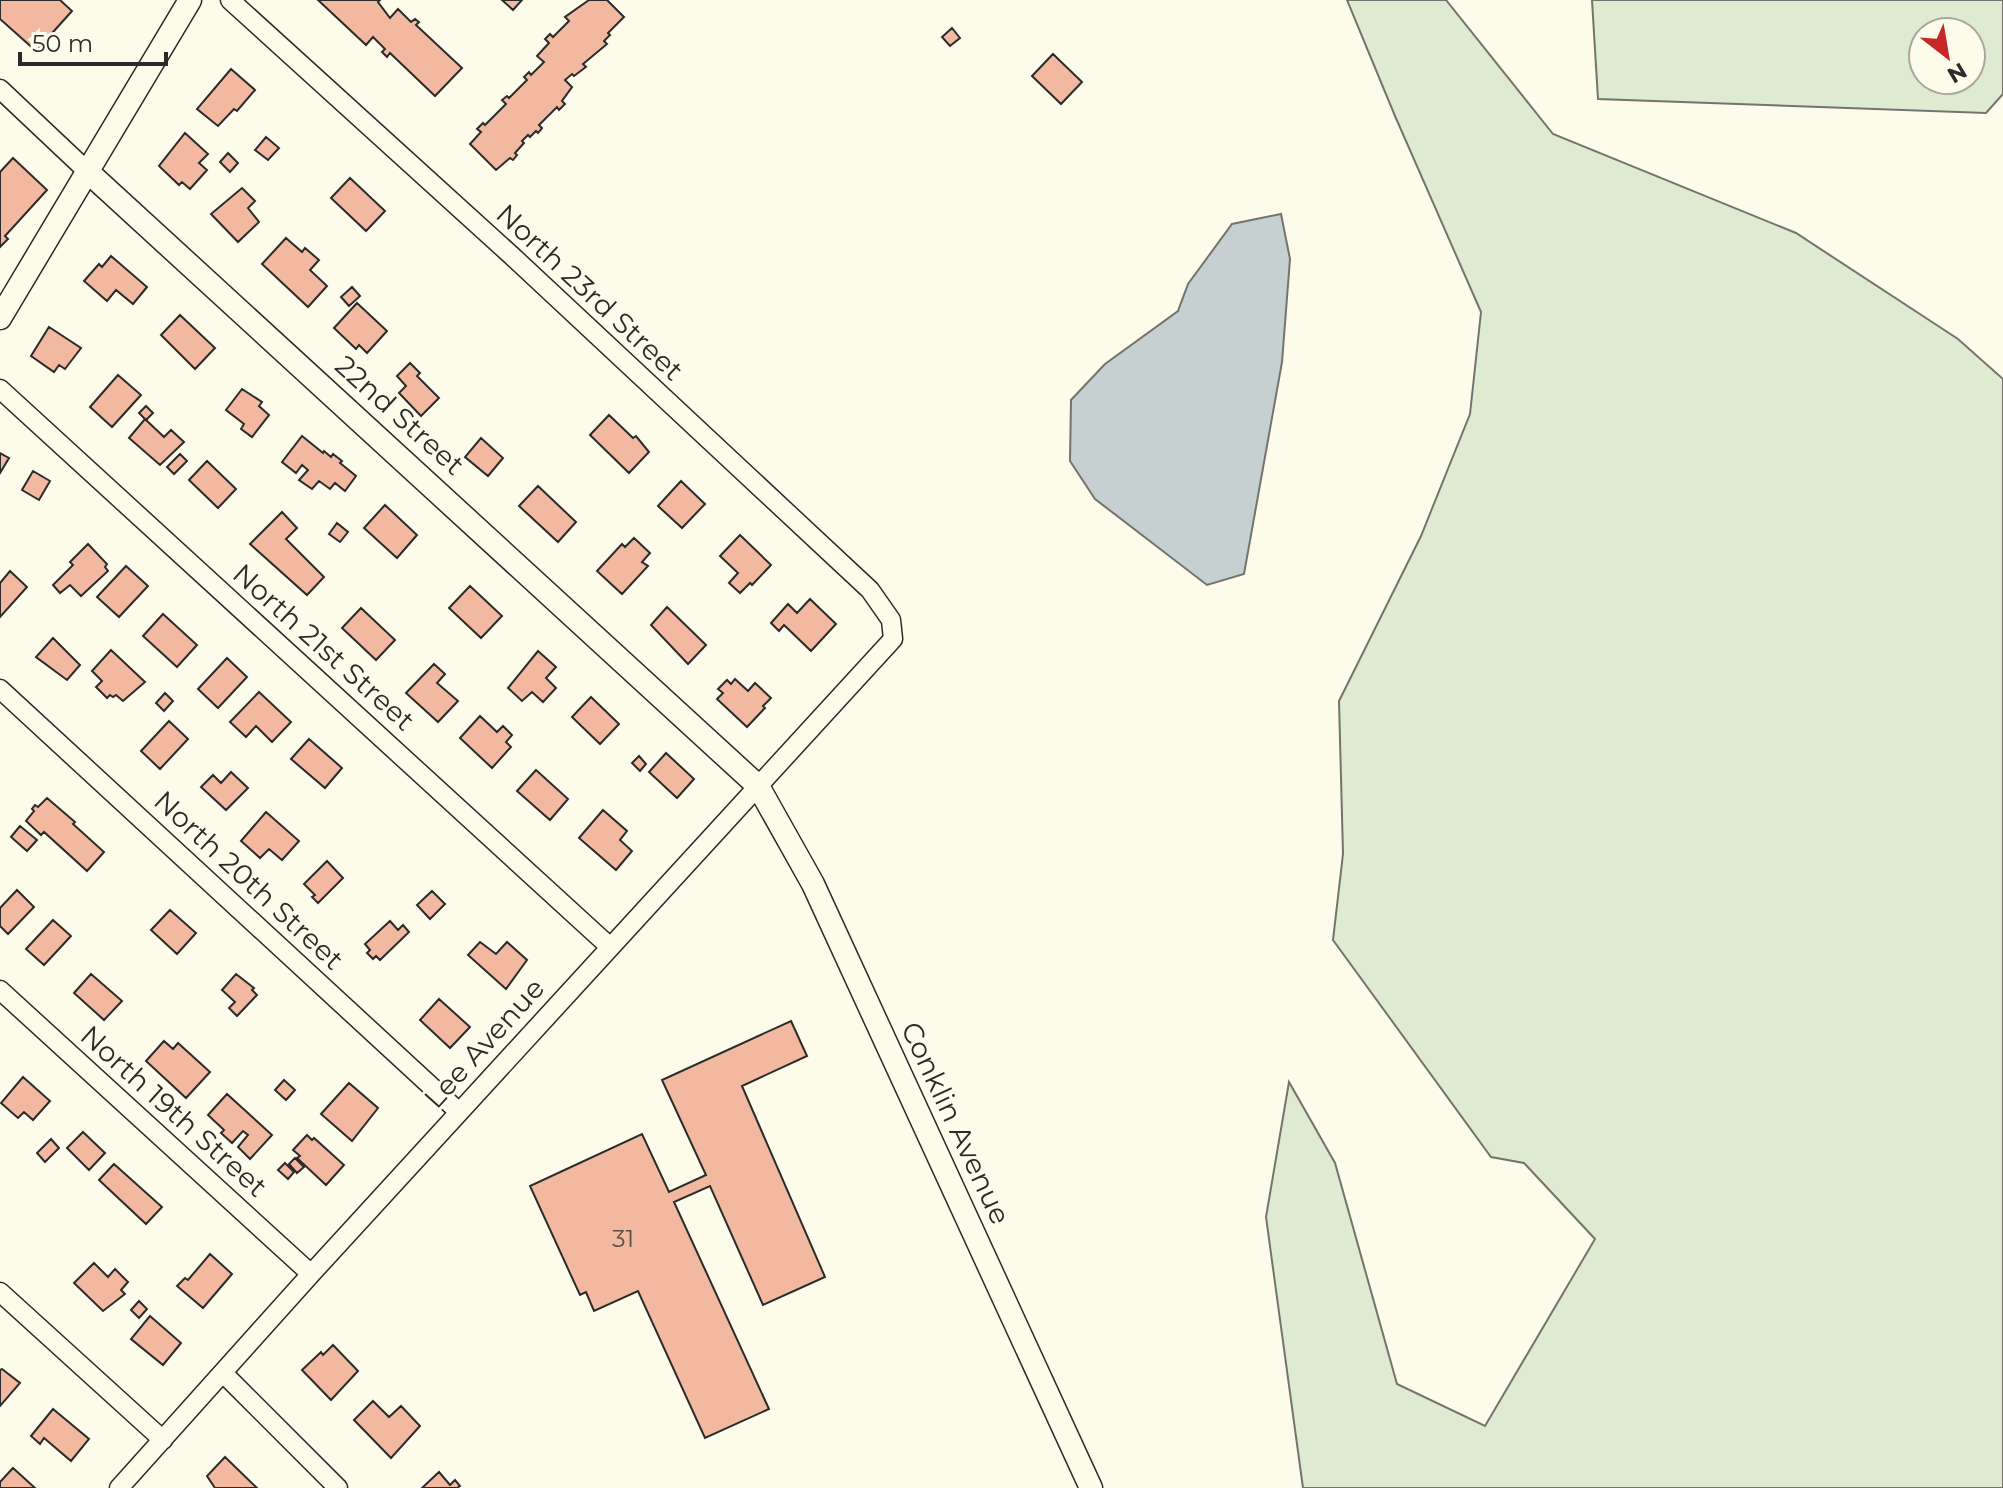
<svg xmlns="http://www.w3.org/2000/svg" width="2003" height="1488" font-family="Montserrat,sans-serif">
<rect width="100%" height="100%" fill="#fdfbea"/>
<path fill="#deebd1" stroke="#74746e" stroke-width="2" fill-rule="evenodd" d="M 1347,0 L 1446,0 L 1553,134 L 1796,233 L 1958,339 L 2003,379 L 2003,1488 L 1303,1488 L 1266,1217 L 1289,1082 L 1335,1163 L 1397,1384 L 1485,1426 L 1595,1239 L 1524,1163 L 1491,1157 L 1333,940 L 1343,854 L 1339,701 L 1421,536 L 1470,414 L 1481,312 L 1395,116 Z
M 1592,0 L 2003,0 L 2003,94 L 1986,113 L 1598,99 ZM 1971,32 L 1971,80 L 1923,80 L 1923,32 Z"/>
<path fill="#c7d0d0" stroke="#74746e" stroke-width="2" d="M 1281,214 L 1290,259 L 1282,362 L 1244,574 L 1207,585 L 1095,499 L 1070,461 L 1071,400 L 1105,364 L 1178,311 L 1188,284 L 1232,224 Z"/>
<path fill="#f2b8a0" stroke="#2b2b2b" stroke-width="2" d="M 0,0 L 60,0 L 72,11 L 36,51 L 0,19 Z
M 318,0 L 380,0 L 378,2 L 390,18 L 398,9 L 411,22 L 415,19 L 419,22 L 416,25 L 462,68 L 435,96 L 390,53 L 387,57 L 382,52 L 385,49 L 373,37 L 366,45 Z
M 502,0 L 522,0 L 513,10 Z
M 589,0 L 607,0 L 624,17 L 608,33 L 610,35 L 604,41 L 607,44 L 583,64 L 586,67 L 574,76 L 572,74 L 565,80 L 572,87 L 562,101 L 565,104 L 559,110 L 557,107 L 539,125 L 542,128 L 538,133 L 536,131 L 530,137 L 528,135 L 522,141 L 524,143 L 515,153 L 517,155 L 513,160 L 510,158 L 496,170 L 470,144 L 481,132 L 477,129 L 483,123 L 485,125 L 506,104 L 502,100 L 507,96 L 509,98 L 527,80 L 524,77 L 529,72 L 531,75 L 544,62 L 537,56 L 549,43 L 545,39 L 550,34 L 553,37 L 569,21 L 565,17 Z
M 952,28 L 960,38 L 950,46 L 942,37 Z
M 1053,54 L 1082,82 L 1061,104 L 1032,76 Z
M 231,69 L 255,90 L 237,111 L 234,109 L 218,126 L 197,109 Z
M 185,133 L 208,154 L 199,163 L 207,170 L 190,189 L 182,182 L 179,185 L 159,166 Z
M 266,137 L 279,148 L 268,160 L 255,150 Z
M 228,153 L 238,163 L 230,172 L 220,162 Z
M 13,158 L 47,190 L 5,236 L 8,239 L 0,247 L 0,172 Z
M 350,178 L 385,211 L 366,231 L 331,198 Z
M 242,188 L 255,201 L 248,208 L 259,222 L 238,242 L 211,214 Z
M 286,238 L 302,252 L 305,248 L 319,260 L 310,270 L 327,286 L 308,307 L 262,264 Z
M 111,256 L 147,287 L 133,304 L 116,290 L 107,301 L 84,281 L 99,264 L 102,267 Z
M 352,287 L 360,296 L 349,306 L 341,297 Z
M 357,303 L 387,331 L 367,353 L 359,345 L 356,349 L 334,328 Z
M 180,315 L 215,348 L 195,369 L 161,335 Z
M 49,327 L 81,348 L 65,369 L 59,365 L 54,372 L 31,356 Z
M 410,363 L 420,373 L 417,376 L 439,398 L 421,416 L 399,393 L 406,386 L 397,376 Z
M 118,375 L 141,395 L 112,427 L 90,407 Z
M 242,389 L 262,402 L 259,406 L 269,415 L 252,437 L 241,429 L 244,424 L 226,410 Z
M 146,406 L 153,413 L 146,420 L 139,413 Z
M 609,415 L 633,438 L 636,436 L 649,452 L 629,473 L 590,435 Z
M 145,419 L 164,437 L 171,430 L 184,442 L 160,465 L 129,438 Z
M 302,436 L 323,453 L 324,451 L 331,457 L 333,454 L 342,461 L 340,463 L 356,476 L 345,491 L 335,483 L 330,489 L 319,481 L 312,489 L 299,480 L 308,470 L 302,465 L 296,473 L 282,462 Z
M 481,438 L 503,458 L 488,476 L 465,457 Z
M 0,453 L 9,458 L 0,473 Z
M 180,454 L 187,461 L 174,474 L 167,467 Z
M 207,461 L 236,489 L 218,508 L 189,480 Z
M 33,471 L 50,481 L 39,500 L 22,490 Z
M 681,481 L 705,504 L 682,528 L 658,506 Z
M 538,486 L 576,522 L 558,542 L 519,506 Z
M 385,505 L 417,535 L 397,558 L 364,528 Z
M 282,512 L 297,528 L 286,539 L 324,577 L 307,595 L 250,544 Z
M 337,523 L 348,532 L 340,542 L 329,534 Z
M 740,535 L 771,565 L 752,585 L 750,583 L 740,593 L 729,583 L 738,573 L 720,556 Z
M 634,538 L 650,553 L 642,562 L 648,566 L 622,594 L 597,571 L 622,544 L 625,547 Z
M 88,544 L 107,564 L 105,567 L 108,571 L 81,596 L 70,585 L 60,593 L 53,585 L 73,565 L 70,562 Z
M 126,566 L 148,586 L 119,617 L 97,597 Z
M 10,571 L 27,587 L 0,617 L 0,583 Z
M 470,586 L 502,616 L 481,638 L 449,608 Z
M 810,599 L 836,624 L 811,651 L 784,625 L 779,631 L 771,623 L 788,604 L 797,613 Z
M 667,607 L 706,645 L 688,664 L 651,625 Z
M 361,608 L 395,640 L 376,660 L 342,628 Z
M 163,614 L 197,645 L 177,667 L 143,636 Z
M 53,638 L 80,665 L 67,680 L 36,657 Z
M 111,650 L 145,682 L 123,701 L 116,695 L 113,697 L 110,695 L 107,698 L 96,687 L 102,681 L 92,671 Z
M 538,651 L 556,667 L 546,678 L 556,688 L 543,702 L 532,692 L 522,701 L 508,688 Z
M 227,658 L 247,677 L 218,708 L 198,689 Z
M 434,664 L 445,674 L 437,683 L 458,701 L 438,722 L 406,693 Z
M 735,679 L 748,691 L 755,683 L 771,698 L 763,706 L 765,708 L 747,727 L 717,699 L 723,693 L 718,689 L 727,680 L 731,684 Z
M 259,692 L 291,722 L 272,742 L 256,726 L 246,737 L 230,722 Z
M 165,693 L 173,701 L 164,711 L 156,703 Z
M 591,697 L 619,724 L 600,744 L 572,717 Z
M 480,716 L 497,732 L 503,726 L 512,735 L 506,742 L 511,747 L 492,768 L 460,738 Z
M 169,721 L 188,739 L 160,769 L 141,751 Z
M 309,739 L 342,768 L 325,788 L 291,759 Z
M 666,753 L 694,779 L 677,798 L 649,772 Z
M 639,756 L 646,764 L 640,771 L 632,763 Z
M 536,770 L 568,799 L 550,820 L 517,791 Z
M 231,772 L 248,788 L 226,810 L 201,787 L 213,775 L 221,783 Z
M 47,798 L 75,822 L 73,824 L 104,852 L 87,871 L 44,832 L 41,835 L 26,821 L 34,811 L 32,809 L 35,805 L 38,807 Z
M 603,810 L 627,831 L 620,840 L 632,851 L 616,870 L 579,838 Z
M 266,812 L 299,841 L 282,860 L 269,849 L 260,858 L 241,841 Z
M 20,826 L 37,840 L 27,851 L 11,837 Z
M 327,861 L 343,878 L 318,903 L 312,897 L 315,895 L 304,884 Z
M 17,890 L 34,907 L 8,934 L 0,926 L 0,908 Z
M 432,891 L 445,904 L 430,919 L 417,905 Z
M 170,910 L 196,933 L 177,954 L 151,930 Z
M 53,920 L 71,936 L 44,965 L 26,949 Z
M 390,921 L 398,930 L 403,925 L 409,932 L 380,960 L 376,956 L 373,959 L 367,953 L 370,950 L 365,944 Z
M 480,942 L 496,954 L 507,942 L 527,960 L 506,989 L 468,955 Z
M 91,974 L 122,1001 L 104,1020 L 74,993 Z
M 236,974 L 254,988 L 252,990 L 257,995 L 237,1016 L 229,1008 L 235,1002 L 222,990 Z
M 439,999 L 470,1027 L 450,1048 L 420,1020 Z
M 791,1021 L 807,1056 L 742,1086 L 825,1277 L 763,1305 L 710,1186 L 674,1202 L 769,1409 L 705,1438 L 638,1291 L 594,1311 L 586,1292 L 580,1295 L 530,1186 L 642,1134 L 669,1192 L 706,1175 L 662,1080 Z
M 164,1041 L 173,1049 L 178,1043 L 210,1072 L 186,1098 L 146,1061 Z
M 23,1077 L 50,1101 L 33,1120 L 24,1112 L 18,1118 L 1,1103 Z
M 284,1080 L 295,1090 L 286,1100 L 275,1090 Z
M 349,1083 L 378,1108 L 352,1141 L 321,1114 Z
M 227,1094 L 272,1135 L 250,1159 L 238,1147 L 248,1135 L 243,1131 L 232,1143 L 221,1133 L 224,1130 L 208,1115 Z
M 83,1132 L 105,1153 L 89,1170 L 67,1148 Z
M 307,1135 L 312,1140 L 314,1138 L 344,1165 L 326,1185 L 297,1158 L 300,1156 L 293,1150 Z
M 51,1139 L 59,1148 L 45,1162 L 37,1153 Z
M 295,1158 L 304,1167 L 297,1173 L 289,1164 Z
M 285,1163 L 294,1172 L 288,1179 L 278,1170 Z
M 114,1164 L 162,1207 L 146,1224 L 99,1180 Z
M 210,1254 L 232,1274 L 203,1308 L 177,1286 L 185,1278 L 188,1280 Z
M 94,1263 L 108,1277 L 115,1269 L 128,1282 L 121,1290 L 125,1294 L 103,1311 L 74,1283 Z
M 139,1301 L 147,1309 L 139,1318 L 131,1310 Z
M 150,1316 L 181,1343 L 163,1365 L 131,1339 Z
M 333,1345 L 358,1371 L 331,1400 L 302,1370 L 321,1352 L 323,1355 Z
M 2,1369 L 20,1383 L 0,1406 L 0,1370 Z
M 373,1401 L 389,1417 L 401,1406 L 420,1426 L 391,1458 L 354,1420 Z
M 53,1409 L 89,1439 L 71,1461 L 44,1438 L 40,1444 L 31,1436 Z
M 225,1457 L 257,1488 L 215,1488 L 207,1476 Z
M 13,1468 L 35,1488 L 0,1488 L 0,1482 Z
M 439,1472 L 450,1485 L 455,1480 L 460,1486 L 457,1488 L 422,1488 Z"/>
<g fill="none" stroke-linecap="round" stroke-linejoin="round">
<defs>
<path id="minor" d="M 0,89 L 87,171
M 0,389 L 610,947
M 0,689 L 459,1112
M 0,990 L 311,1274
M 0,1292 L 163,1440
M 223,1373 L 338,1488
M 119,1488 L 311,1274 L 893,639 L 891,620 L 870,590 L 511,255 L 230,0"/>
<path id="tertiary" d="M 87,171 L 758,786 L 813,884 L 1091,1488
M 0,318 L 190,0"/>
</defs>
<use href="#minor" stroke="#2b2b2b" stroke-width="21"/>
<use href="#tertiary" stroke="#2b2b2b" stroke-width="25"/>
<use href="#minor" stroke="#fdfbea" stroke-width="18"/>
<use href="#tertiary" stroke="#fdfbea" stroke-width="22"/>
</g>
<g text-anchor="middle" stroke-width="6" stroke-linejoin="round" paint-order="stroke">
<g font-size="24" fill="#5d4e48">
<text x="623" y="1247">31</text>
</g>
<g font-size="28" fill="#2b2b2b" stroke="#fdfbea">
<text transform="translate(590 292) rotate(43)" y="10">North 23rd Street</text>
<text transform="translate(400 415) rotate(42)" y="10">22nd Street</text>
<text transform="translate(324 647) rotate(42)" y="10">North 21st Street</text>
<text transform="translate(249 880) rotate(43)" y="10">North 20th Street</text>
<text transform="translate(484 1043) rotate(-48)" y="10">Lee Avenue</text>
<text transform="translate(174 1111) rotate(42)" y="10">North 19th Street</text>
<text transform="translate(956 1123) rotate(65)" y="10">Conklin Avenue</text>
</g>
</g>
<g transform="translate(1947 56) rotate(149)"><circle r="38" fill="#fdfbea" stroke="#a9a89e" stroke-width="2"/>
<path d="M0-6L14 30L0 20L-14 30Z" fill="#c62828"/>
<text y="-12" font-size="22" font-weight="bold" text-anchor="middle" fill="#2b2b2b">N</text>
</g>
<path d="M20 52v12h146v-12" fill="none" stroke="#2b2b2b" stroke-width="4"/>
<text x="32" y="52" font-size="24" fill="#2b2b2b" stroke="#fdfbea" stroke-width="6" paint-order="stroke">50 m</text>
</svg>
